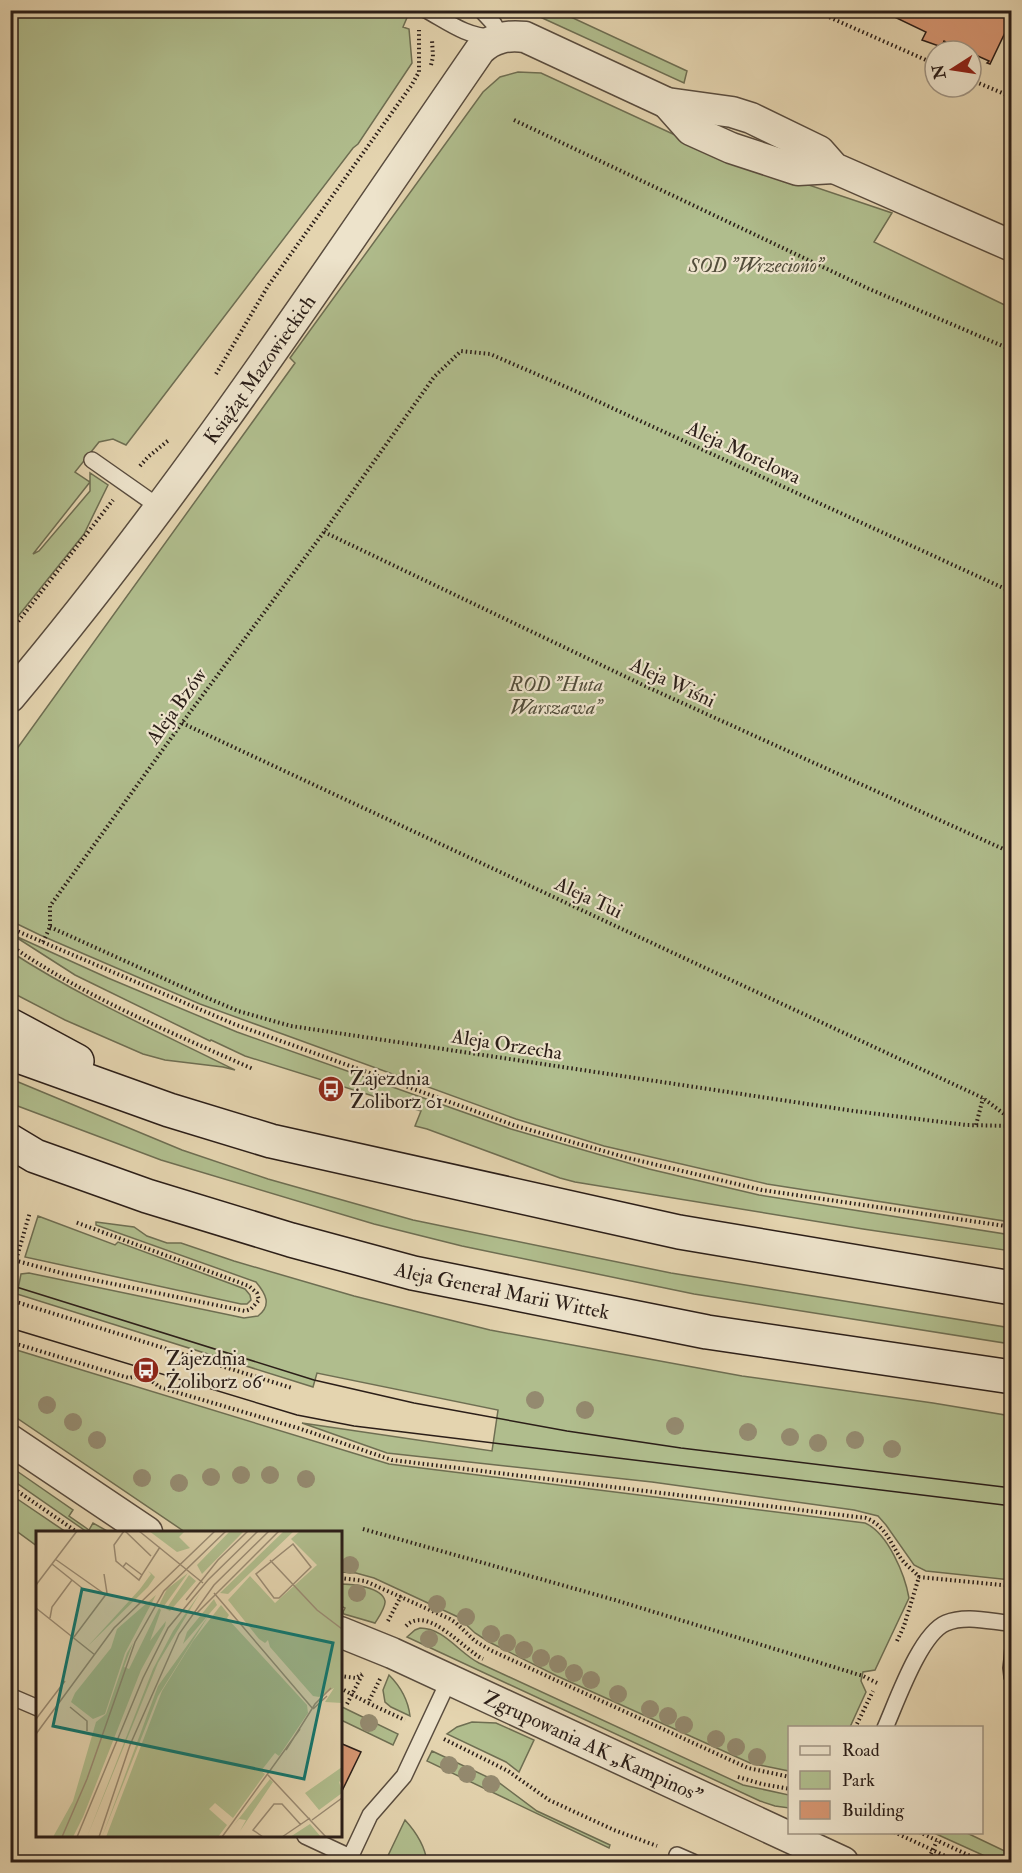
<svg xmlns="http://www.w3.org/2000/svg" width="1022" height="1873" font-family="'IM FELL Double Pica',serif">
<rect width="100%" height="100%" fill="#e4d4af"/>
<filter id="stains"><feTurbulence type="fractalNoise" baseFrequency=".00333" numOctaves="4"/><feColorMatrix values="0 0 0 0 .2 0 0 0 0 .09 0 0 0 0 .02 0 0 0 .5 -.17"/></filter>
<radialGradient id="worn" r=".72"><stop offset=".6" stop-color="#630" stop-opacity="0"/><stop offset="1" stop-color="#630" stop-opacity=".3"/></radialGradient>
<path fill="#b0bd8d" stroke="#6e6e52" stroke-width="1.5" fill-rule="evenodd" d="M 404,10 L 409,13 L 403,27 L 409,29 L 412,63 L 358,144 L 353,148 L 126,445 L 113,439 L 99,442 L 75,472 L 90,482 L 90,473 L 108,485 L 84,534 L 11,625 L 11,11 ZM 90,482 L 90,491 L 39,551 L 33,554 Z
M 527,11 L 558,11 L 687,71 L 684,83 Z
M 518,72 L 541,73 L 714,153 L 892,213 L 874,242 L 1011,308 L 1011,1222 L 767,1184 L 604,1146 L 516,1119 L 200,1004 L 40,935 L 11,921 L 11,757 L 295,363 L 290,358 L 483,92 L 500,77 Z
M 11,934 L 108,978 L 237,1032 L 511,1129 L 649,1169 L 759,1195 L 1011,1235 L 1011,1251 L 863,1229 L 575,1182 L 560,1178 L 427,1129 L 415,1126 L 421,1111 L 245,1056 L 211,1040 L 210,1041 L 75,975 Z
M 11,952 C 82,998 159,1032 235,1070 L 223,1067 L 165,1060 L 143,1054 L 65,1020 L 11,992 Z
M 11,1079 L 182,1150 L 268,1179 L 413,1220 L 671,1273 L 1011,1328 L 1011,1344 L 694,1294 L 462,1246 L 374,1224 L 161,1160 L 15,1105 L 11,1103 Z
M 38,1216 L 115,1245 L 118,1242 L 245,1289 L 250,1295 L 251,1300 L 247,1304 L 241,1304 L 25,1257 Z
M 96,1222 L 134,1227 L 147,1236 L 167,1243 L 181,1243 L 234,1261 L 354,1296 L 490,1330 L 742,1376 L 933,1403 L 1011,1416 L 1011,1580 L 926,1571 L 914,1565 L 886,1525 L 878,1516 L 854,1510 L 652,1482 L 387,1453 L 302,1423 L 492,1451 L 498,1410 L 317,1373 L 313,1387 L 17,1294 L 21,1274 L 29,1273 L 244,1318 L 258,1316 C 272,1305 266,1294 256,1282 L 96,1225 Z
M 10,1348 L 389,1464 L 865,1523 C 888,1533 905,1575 909,1598 L 875,1670 L 863,1672 L 861,1681 L 866,1692 L 850,1727 L 790,1728 L 789,1771 L 750,1763 L 557,1676 L 489,1642 L 475,1633 L 458,1617 L 374,1578 L 356,1573 L 341,1572 L 340,1532 L 185,1532 L 11,1414 L 16,1405 L 11,1401 Z
M 11,1467 L 73,1510 L 69,1516 L 89,1530 L 93,1523 L 109,1532 L 87,1532 L 11,1479 Z
M 10,1494 L 66,1532 L 38,1532 L 37,1546 L 11,1527 Z
M 341,1584 C 352,1584 382,1587 385,1601 C 386,1607 378,1618 375,1623 L 344,1614 L 343,1612 L 345,1608 L 341,1606 Z
M 420,1628 C 444,1628 459,1653 479,1663 L 743,1785 L 789,1795 L 789,1808 L 775,1806 L 760,1801 L 407,1637 L 415,1630 Z
M 389,1675 C 401,1687 408,1699 410,1716 L 391,1707 L 385,1702 L 383,1690 Z
M 340,1706 L 398,1734 L 393,1745 L 341,1720 Z
M 472,1722 L 496,1723 L 534,1740 L 519,1772 L 506,1762 L 447,1734 L 457,1727 Z
M 432,1751 L 498,1782 L 537,1811 L 610,1845 L 609,1848 L 427,1761 Z
M 405,1820 C 416,1832 425,1846 427,1862 L 385,1862 Z
M 934,1833 L 967,1833 L 1011,1854 L 1011,1862 L 998,1862 Z"/>
<path fill="#d69672" stroke="#2b1e18" stroke-width="1.5" d="M 880,10 L 1012,10 L 1012,18 L 990,64 L 987,63 L 989,61 L 971,53 L 971,51 L 966,51 L 944,41 L 941,49 L 939,48 L 939,46 L 922,40 L 926,32 Z
M 1012,1614 L 1012,1688 L 1004,1679 L 1003,1668 L 1007,1623 Z
M 340,1743 L 361,1752 L 340,1795 Z"/>
<g fill="none" stroke-linecap="round" stroke-linejoin="round">
<defs>
<path id="service" d="M 426,10 C 448,22 467,37 492,37
M 481,10 L 494,24 L 501,37
M 92,460 L 159,507
M 10,1696 L 38,1708
M 885,1728 C 897,1701 920,1634 946,1623 C 965,1615 988,1621 1007,1623
M 305,1836 L 350,1857
M 677,1855 L 693,1862
M 348,1862 L 370,1815 L 404,1776 L 449,1680"/>
<g id="minor">
<path d="M 667,103 L 691,130 L 731,148 L 798,170 L 834,168"/>
<path id="s1" d="M 10,697 C 182,493 329,269 480,50 C 493,37 508,35 525,37 L 667,103 L 732,112 L 751,118 L 819,151 L 834,168 L 1012,246"/>
<path d="M 10,1440 L 147,1532"/>
<path id="s2" d="M 340,1632 L 392,1653 L 843,1862"/>
</g>
<g id="secondary">
<path d="M 10,1025 L 77,1061"/>
<path d="M 10,1053 L 169,1110 L 271,1141 L 679,1232 L 1012,1288"/>
<path id="s3" d="M 10,1141 L 35,1156 L 147,1196 L 291,1240 L 413,1273 L 707,1332 L 1012,1377"/>
</g>
</defs>
<use href="#service" stroke="#594c3e" stroke-width="18"/>
<use href="#minor" stroke="#594c3e" stroke-width="33"/>
<use href="#secondary" stroke="#2b1e18" stroke-width="36"/>
<path stroke="#2b1e18" stroke-width="4" stroke-dasharray="1.5 3" stroke-linecap="butt" d="M 813,10 L 935,64
M 431,65 L 433,57 L 432,40
M 971,80 L 1012,97
M 514,120 L 867,288 L 1012,350
M 216,374 L 268,286 L 411,86 L 419,72 L 419,30
M 140,466 L 148,457 L 170,439
M 324,532 L 645,686 L 1012,853
M 10,632 L 113,500
M 182,723 L 983,1098 L 1012,1120
M 50,927 L 189,990 L 238,1011 L 291,1026 L 854,1111 L 966,1125 L 1012,1126
M 10,928 L 234,1024 L 516,1126 L 628,1158 L 762,1190 L 1012,1227
M 43,942 L 50,927 L 50,906 L 182,723 L 324,532 L 434,377 L 461,351 L 490,354 L 573,390 L 1012,592
M 10,945 C 85,997 170,1032 253,1069
M 976,1125 L 983,1098
M 10,1259 L 65,1274 L 245,1311 L 251,1309 L 259,1300 L 257,1293 L 249,1286 L 75,1222
M 10,1281 L 30,1212
M 10,1300 L 292,1388
M 10,1342 L 129,1378 C 138,1375 153,1380 159,1387 L 301,1429 L 392,1460 L 866,1518 C 886,1526 890,1543 902,1560 C 907,1566 914,1571 919,1577
M 10,1486 L 77,1532
M 363,1529 L 615,1600 L 863,1676 L 877,1683
M 340,1578 L 365,1581 L 450,1619 L 456,1623 L 475,1641 L 490,1650 L 748,1768 L 790,1777
M 388,1621 L 401,1596
M 406,1626 C 427,1604 464,1650 483,1659
M 897,1641 L 904,1626 L 919,1577 L 1012,1586
M 340,1676 L 356,1678 L 362,1674
M 380,1679 L 368,1703 L 405,1720
M 340,1688 L 368,1703
M 347,1704 L 362,1675
M 855,1728 L 873,1691
M 444,1739 L 508,1771 L 549,1800 L 614,1830 L 657,1846
M 738,1777 L 762,1784 L 790,1789
M 894,1832 L 958,1862
M 919,1832 L 983,1862
M 927,1862 L 937,1841"/>
<use href="#service" stroke="#ede3cb" stroke-width="15"/>
<use href="#minor" stroke="#ede3cb" stroke-width="30"/>
<use href="#secondary" stroke="#ede3cb" stroke-width="33"/>
<path stroke="#2b1e18" stroke-width="1.5" d="M 10,1285 L 314,1380 L 414,1403 L 567,1431 L 681,1448 L 1012,1488
M 10,1328 L 297,1415 L 354,1426 L 1012,1506"/>
</g>
<g fill="#948a6f">
<circle cx="535" cy="1400" r="9"/>
<circle cx="47" cy="1405" r="9"/>
<circle cx="585" cy="1410" r="9"/>
<circle cx="73" cy="1422" r="9"/>
<circle cx="675" cy="1426" r="9"/>
<circle cx="748" cy="1432" r="9"/>
<circle cx="790" cy="1437" r="9"/>
<circle cx="97" cy="1440" r="9"/>
<circle cx="855" cy="1440" r="9"/>
<circle cx="818" cy="1443" r="9"/>
<circle cx="892" cy="1449" r="9"/>
<circle cx="241" cy="1475" r="9"/>
<circle cx="270" cy="1475" r="9"/>
<circle cx="211" cy="1477" r="9"/>
<circle cx="142" cy="1478" r="9"/>
<circle cx="306" cy="1479" r="9"/>
<circle cx="179" cy="1483" r="9"/>
<circle cx="350" cy="1565" r="9"/>
<circle cx="357" cy="1593" r="9"/>
<circle cx="437" cy="1604" r="9"/>
<circle cx="466" cy="1617" r="9"/>
<circle cx="491" cy="1634" r="9"/>
<circle cx="429" cy="1639" r="9"/>
<circle cx="507" cy="1643" r="9"/>
<circle cx="524" cy="1650" r="9"/>
<circle cx="541" cy="1658" r="9"/>
<circle cx="558" cy="1664" r="9"/>
<circle cx="574" cy="1673" r="9"/>
<circle cx="591" cy="1680" r="9"/>
<circle cx="618" cy="1694" r="9"/>
<circle cx="650" cy="1709" r="9"/>
<circle cx="668" cy="1716" r="9"/>
<circle cx="369" cy="1723" r="9"/>
<circle cx="684" cy="1725" r="9"/>
<circle cx="716" cy="1739" r="9"/>
<circle cx="736" cy="1747" r="9"/>
<circle cx="757" cy="1757" r="9"/>
<circle cx="449" cy="1765" r="9"/>
<circle cx="467" cy="1774" r="9"/>
<circle cx="491" cy="1784" r="9"/>
</g>
<defs>
<symbol id="bus-disc" viewBox="-11 -11 22 22"><circle r="9.5" fill="#8f2418" stroke="#ede3cb"/><path d="M-5-6H5V4H4V6H2V4H-2V6H-4V4H-5ZM-3.5-4V0h7V-4ZM-3.5 1.2v1.5H-2V1.2ZM2 1.2v1.5H3.5V1.2Z" fill="#fff"/></symbol>
</defs>
<g fill-rule="evenodd">
<use href="#bus-disc" x="316" y="1074" width="30" height="30"/>
<use href="#bus-disc" x="131" y="1355" width="30" height="30"/>
</g>
<g text-anchor="middle" stroke-width="4.5" stroke-linejoin="round" paint-order="stroke">
<g font-size="20" font-style="italic" fill="#534e3b" stroke="#ede3cb">
<text x="756" y="272">SOD "Wrzeciono"</text>
<text x="556" y="691">ROD "Huta<tspan x="556" dy="23">Warszawa"</tspan></text>
</g>
<g font-size="20" fill="#2b1e18" stroke="#ede3cb">
<text dy="7" stroke="none"><textPath href="#s1" startOffset="412">Książąt Mazowieckich</textPath></text>
<text transform="translate(744 452) rotate(25)" y="7">Aleja Morelowa</text>
<text transform="translate(673 682) rotate(25)" y="7">Aleja Wiśni</text>
<text transform="translate(176 706) rotate(-54)" y="7">Aleja Bzów</text>
<text transform="translate(589 897) rotate(25)" y="7">Aleja Tui</text>
<text transform="translate(507 1044) rotate(9)" y="7">Aleja Orzecha</text>
<text dy="7" stroke="none"><textPath href="#s3" startOffset="516">Aleja Generał Marii Wittek</textPath></text>
<text dy="7" stroke="none"><textPath href="#s2" startOffset="278">Zgrupowania AK „Kampinos”</textPath></text>
</g>
<g font-size="20" fill="#2b1e18" stroke="#ede3cb" text-anchor="start">
<text x="350" y="1085">Zajezdnia<tspan x="350" dy="23">Żoliborz 01</tspan></text>
<text x="166" y="1365">Zajezdnia<tspan x="166" dy="23">Żoliborz 06</tspan></text>
</g>
</g>
<g transform="translate(36 1531)">
<rect width="306" height="306" fill="#e4d4af"/>
<path d="M 113,0 L 149,0 L 143,6 L 154,17 L 141,21 ZM 194,0 L 208,0 L 166,43 L 161,34 ZM 248,0 L 258,0 L 192,63 L 184,62 ZM 264,0 L 306,0 L 306,172 L 289,171 L 298,157 L 283,166 L 277,165 L 234,116 L 232,109 L 229,112 L 223,108 L 192,69 L 214,45 L 239,72 L 281,34 L 255,8 ZM 112,40 L 115,42 L 119,46 L 112,56 L 52,115 L 104,58 L 115,43 ZM 152,42 L 128,75 L 123,74 L 131,58 ZM 153,44 L 160,50 L 134,80 L 130,78 ZM 164,62 L 122,132 L 51,306 L 117,138 L 137,100 ZM 120,64 L 89,122 L 69,183 L 57,188 L 35,171 L 39,162 L 75,117 L 81,98 ZM 178,68 L 181,74 L 147,113 L 151,101 ZM 185,74 L 193,84 L 191,87 L 271,174 L 272,182 L 243,225 L 239,222 L 225,240 L 229,243 L 197,287 L 179,272 L 173,278 L 191,294 L 182,306 L 70,306 L 126,160 L 157,110 ZM 123,77 L 125,79 L 114,110 L 130,90 L 129,95 L 105,139 L 47,286 L 37,306 L 17,306 L 37,270 L 60,191 L 70,183 L 91,122 L 97,112 L 88,136 L 93,138 ZM 173,84 L 122,165 L 66,306 L 122,155 ZM 306,236 L 306,253 L 303,250 L 306,262 L 283,279 L 269,262 ZM 234,248 L 237,251 L 204,300 L 210,289 L 203,288 L 197,295 ZM 274,293 L 285,306 L 254,306 Z" fill="#b0bd8d"/>
<path fill="none" stroke="#9a8b73" stroke-width="1.5" d="M 88,0 L 78,14 L 80,30 L 87,36 L 90,32 L 106,44 L 124,16M 89,0 L 115,25M 103,0 L 167,52M 257,13 L 275,36 L 243,67 L 238,67 L 220,43 ZM 19,28 L 70,64M 234,29 L 281,79 L 306,98M 16,33 L 46,57M 87,36 L 103,49 L 106,44M 0,54 L 41,0M 178,62 L 277,178M 150,69 L 182,29 L 212,0M 0,77 L 59,124M 160,83 L 243,0M 14,87 L 16,76 L 36,49M 38,106 L 71,62 L 68,43M 34,176 L 51,190 L 51,200M 277,178 L 291,165M 0,188 L 29,150M 0,203 L 78,97 L 179,0M 250,219 L 279,173 L 295,157M 232,244 L 290,306M 276,289 L 306,267M 26,306 L 51,248 L 99,111 L 128,60 L 190,0M 41,306 L 107,147 L 132,97 L 172,49 L 222,0M 63,306 L 94,214 L 143,103 L 178,54 L 233,0M 186,306 L 264,198M 227,306 L 217,299 L 238,273 L 246,273 L 265,294M 246,306 L 274,287"/>
<path fill="#0f766e" fill-opacity="0.15" stroke="#0f766e" stroke-width="3" d="M 46,58 L 297,112 L 268,248 L 17,195 Z"/>
<rect width="306" height="306" fill="none" stroke="#2b1e18" stroke-width="3"/>
</g>
<rect width="1022" height="1873" fill="none" stroke="#e4d4af" stroke-width="36"/>
<rect x="12" y="12" width="998" height="1849" fill="none" stroke="#2b1e18" stroke-width="3"/>
<rect x="18" y="18" width="986" height="1837" fill="none" stroke="#2b1e18" stroke-width="1.5"/>
<rect x="788" y="1726" width="195" height="108" fill="#ede3cb" stroke="#9f9483" stroke-width="1.5"/>
<rect x="800" y="1746" width="30" height="9" fill="#ede3cb" stroke="#9f9483" stroke-width="1.5"/>
<text x="842" y="1756" font-size="18" fill="#2b1e18">Road</text>
<rect x="800" y="1771" width="30" height="18" fill="#b0bd8d" stroke="#9f9483" stroke-width="1.5"/>
<text x="842" y="1786" font-size="18" fill="#2b1e18">Park</text>
<rect x="800" y="1801" width="30" height="18" fill="#d69672" stroke="#9f9483" stroke-width="1.5"/>
<text x="842" y="1816" font-size="18" fill="#2b1e18">Building</text>
<g transform="translate(953 69) rotate(258)"><circle r="28" fill="#ede3cb" stroke="#9f9483" stroke-width="1.5"/>
<path d="M0-4.5L10 22L0 15L-10 22Z" fill="#8f2418"/>
<text y="-9" font-size="16" font-weight="bold" text-anchor="middle" fill="#2b1e18">N</text>
</g>
<rect width="100%" height="100%" filter="url(#stains)"/>
<rect width="100%" height="100%" fill="url(#worn)"/>
</svg>
